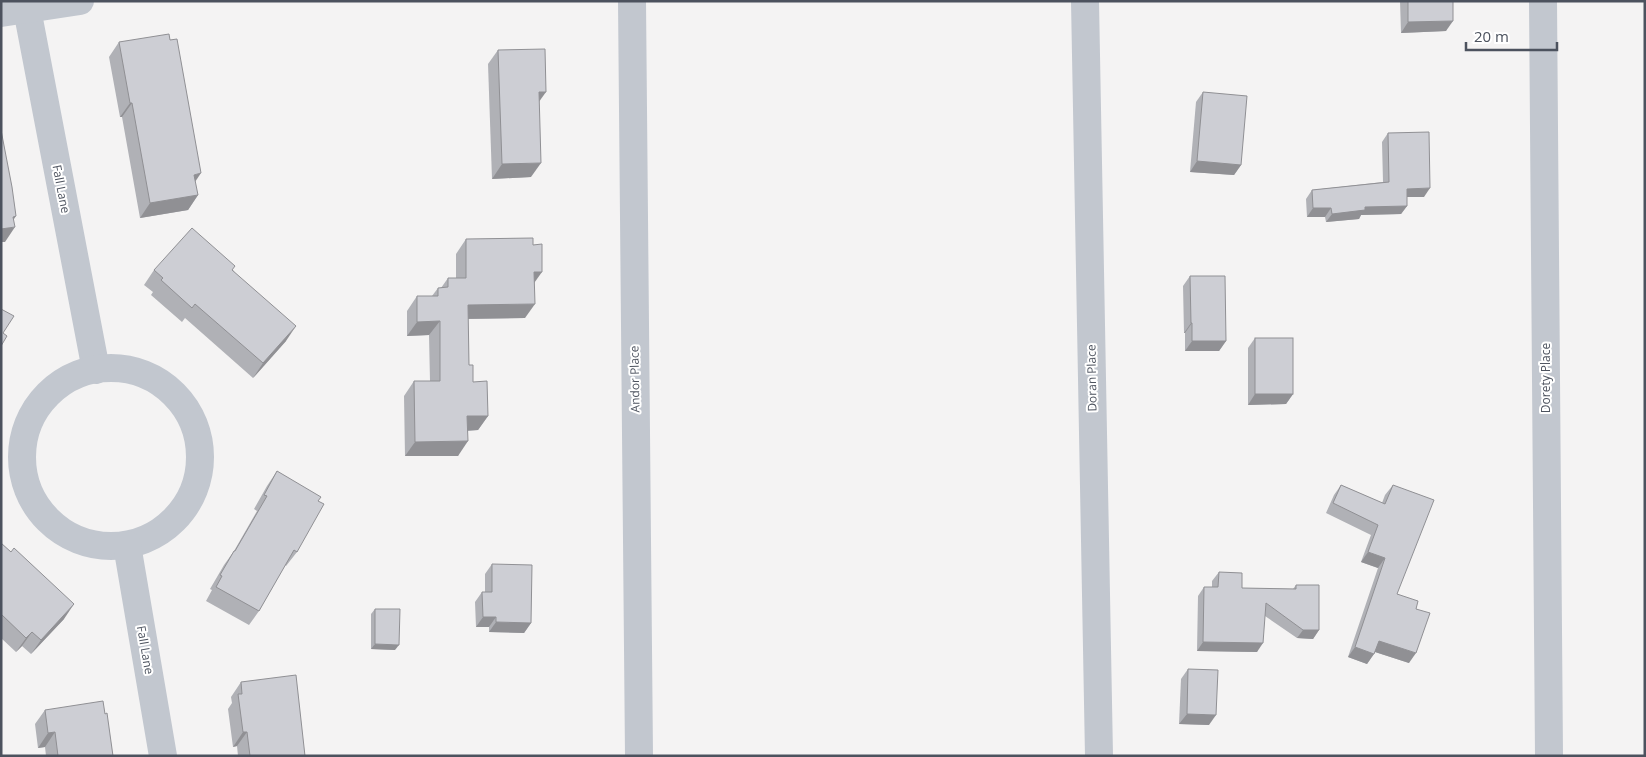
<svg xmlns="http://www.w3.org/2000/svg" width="1646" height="757" font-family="'Open Sans',sans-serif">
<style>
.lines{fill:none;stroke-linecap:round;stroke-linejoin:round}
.minor{stroke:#c2c7cf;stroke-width:28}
.wall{fill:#b0b1b6}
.shaded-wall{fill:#909094}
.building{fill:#cdced4;stroke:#909094}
.labels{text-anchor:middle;stroke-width:4;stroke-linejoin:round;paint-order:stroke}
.street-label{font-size:12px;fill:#4c525e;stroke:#fff}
</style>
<rect width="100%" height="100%" fill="#f4f3f3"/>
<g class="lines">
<g class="minor">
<polyline points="632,1 639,756"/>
<polyline points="1085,1 1099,756"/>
<polyline points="1543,1 1549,756"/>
<polyline points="27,9 96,370"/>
<polyline points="1,13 80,1"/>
<circle cx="111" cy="457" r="89"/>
<polyline points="127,545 163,756"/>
</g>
</g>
<g class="wall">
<polygon points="1400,1 1453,1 1446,31 1401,33"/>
<polygon points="119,42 198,195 188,210 140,218 122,117 120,117 109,57"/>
<polygon points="498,50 531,177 492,179 488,64"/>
<polygon points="1203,92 1241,165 1234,175 1190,172 1196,102"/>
<polygon points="1388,133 1424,197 1407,197 1407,206 1401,214 1361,215 1359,219 1326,222 1325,217 1307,217 1306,199 1312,190 1383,182 1382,142"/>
<polygon points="466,239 534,283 525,318 468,319 469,365 473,382 488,416 478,430 468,431 458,456 405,456 404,396 414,381 430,381 429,335 407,336 407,311 417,296 432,296 438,288 441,288 448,278 456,278 456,254"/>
<polygon points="154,270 233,270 286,341 253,378 185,318 182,322 151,295 153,292 144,285"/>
<polygon points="1190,276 1226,341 1219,351 1185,351 1185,333 1184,333 1183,286"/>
<polygon points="1255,338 1293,394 1286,404 1248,405 1248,348"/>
<polygon points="277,471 318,501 297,552 286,566 285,565 259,611 249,625 206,601 212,590 210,589 224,565 234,551 257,511 254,509 267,486"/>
<polygon points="1341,485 1382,503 1385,495 1393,485 1397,594 1416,609 1409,663 1375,652 1367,664 1348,657 1378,568 1361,562 1371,535 1326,513 1334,495"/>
<polygon points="1,543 64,619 31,654 22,646 16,652 1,638"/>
<polygon points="492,564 531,623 524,633 489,632 489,627 476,627 475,602 482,592 485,592 485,574"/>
<polygon points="1219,572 1242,588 1293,589 1296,585 1319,630 1313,639 1297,638 1265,616 1257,652 1197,651 1198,596 1204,587 1212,587 1212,581"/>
<polygon points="375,609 395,650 371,649 371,614"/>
<polygon points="1188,669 1209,725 1179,724 1181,679"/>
<polygon points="241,682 305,756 238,756 237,746 233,747 228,709 232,703 231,697"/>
<polygon points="45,710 105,714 113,756 46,756 45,747 38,748 35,724"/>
</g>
<g class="shaded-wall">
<polygon points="1453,21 1446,31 1401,33 1408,22"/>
<polygon points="539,92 546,92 536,106"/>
<polygon points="130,103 132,103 122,117 120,117"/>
<polygon points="1197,161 1241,165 1234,175 1190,172"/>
<polygon points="541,163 531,177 492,179 502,164"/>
<polygon points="201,173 191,188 194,175"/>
<polygon points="1430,188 1424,197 1401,197 1407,189"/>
<polygon points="198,195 188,210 140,218 150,203"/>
<polygon points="1407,206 1401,214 1361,215 1359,219 1326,222 1332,214 1365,207"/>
<polygon points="1313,208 1331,208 1325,217 1307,217"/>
<polygon points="16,216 8,228 15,227 5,242 1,242 1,229 13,217"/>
<polygon points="534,272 542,272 532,286"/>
<polygon points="535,304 525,318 457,319 468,305"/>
<polygon points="440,321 429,335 407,336 417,322"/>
<polygon points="1191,323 1192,323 1185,333 1184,333"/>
<polygon points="296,326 286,341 253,378 263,363"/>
<polygon points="1192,341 1226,341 1219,351 1185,351"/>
<polygon points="1255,394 1293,394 1286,404 1248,405"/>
<polygon points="467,416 488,416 478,430 457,431"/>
<polygon points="468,441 458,456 405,456 415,442"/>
<polygon points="1368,552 1385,558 1378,568 1361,562"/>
<polygon points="74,604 64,619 31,654 41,640"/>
<polygon points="483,617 496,617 489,627 476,627"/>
<polygon points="496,622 531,623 524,633 489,632"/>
<polygon points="1303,630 1319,630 1313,639 1297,638"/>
<polygon points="32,632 22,646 16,652 26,638"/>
<polygon points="1379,641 1416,653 1409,663 1372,651"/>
<polygon points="1203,642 1263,643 1257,652 1197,651"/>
<polygon points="375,644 399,645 395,650 371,649"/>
<polygon points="1355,647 1374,654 1367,664 1348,657"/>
<polygon points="1187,714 1216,715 1209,725 1179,724"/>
<polygon points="55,732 45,747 38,748 48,733"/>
<polygon points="243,732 247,732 237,746 233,747"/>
</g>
<g class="building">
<polygon points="1408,1 1453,1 1453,21 1408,22"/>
<polygon points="169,34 170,40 177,39 201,173 194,175 198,195 150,203 132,103 130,103 119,42"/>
<polygon points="545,49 546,92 539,92 541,163 502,164 498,50"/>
<polygon points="1203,92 1247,96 1241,165 1197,161"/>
<polygon points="1,130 12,187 16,216 13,217 15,227 1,229"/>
<polygon points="1429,132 1430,188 1407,189 1407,206 1365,207 1365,210 1332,214 1331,208 1313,208 1312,190 1389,182 1388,133"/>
<polygon points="192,228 235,266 232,270 296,326 263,363 195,304 192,308 161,280 163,278 154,270"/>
<polygon points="533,238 533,245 542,244 542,272 534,272 535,304 468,305 469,365 473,365 473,382 487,381 488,416 467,416 468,441 415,442 414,381 440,381 440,321 417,322 417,296 438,296 438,288 448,287 448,278 466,278 466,239"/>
<polygon points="1190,276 1225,276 1226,341 1192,341 1192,323 1191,323"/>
<polygon points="1,309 14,316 3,333 7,336 1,346"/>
<rect x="1255" y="338" width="38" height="56"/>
<polygon points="277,471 321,497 318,501 324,504 297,552 294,550 259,611 216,587 222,576 220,575 234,551 235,551 267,496 264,495"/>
<polygon points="1341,485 1385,504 1393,485 1434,500 1397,594 1418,601 1416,609 1430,613 1416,653 1379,641 1374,654 1355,647 1385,558 1368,552 1378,525 1333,503"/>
<polygon points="1,543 11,552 14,548 74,604 41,640 32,632 26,638 1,614"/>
<polygon points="492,564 532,565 531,623 496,622 496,617 483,617 482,592 492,592"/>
<polygon points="1219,572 1242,573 1242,588 1296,589 1296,585 1319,585 1319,630 1303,630 1266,603 1263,643 1203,642 1204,587 1218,587"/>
<polygon points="375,609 400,609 399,645 375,644"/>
<polygon points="1188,669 1218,670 1216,715 1187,714"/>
<polygon points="296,675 305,756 250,756 247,732 243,732 238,694 242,694 241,682"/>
<polygon points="103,701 105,714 107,713 113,756 58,756 55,732 48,733 45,710"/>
</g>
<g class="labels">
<g class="street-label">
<text transform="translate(61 189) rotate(79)" y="4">Fall Lane</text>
<text transform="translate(1092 378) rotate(-91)" y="4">Doran Place</text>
<text transform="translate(1546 378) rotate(-90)" y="4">Dorety Place</text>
<text transform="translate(635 379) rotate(-91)" y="4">Andor Place</text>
<text transform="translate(145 650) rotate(80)" y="4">Fall Lane</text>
</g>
</g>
<rect width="1646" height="757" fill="none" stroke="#4c525e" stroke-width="5"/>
<path d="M1466 42v8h91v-8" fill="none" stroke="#4c525e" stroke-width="2.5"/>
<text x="1474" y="42" font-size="15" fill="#4c525e" stroke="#ffffff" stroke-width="4" paint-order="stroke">20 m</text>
</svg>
